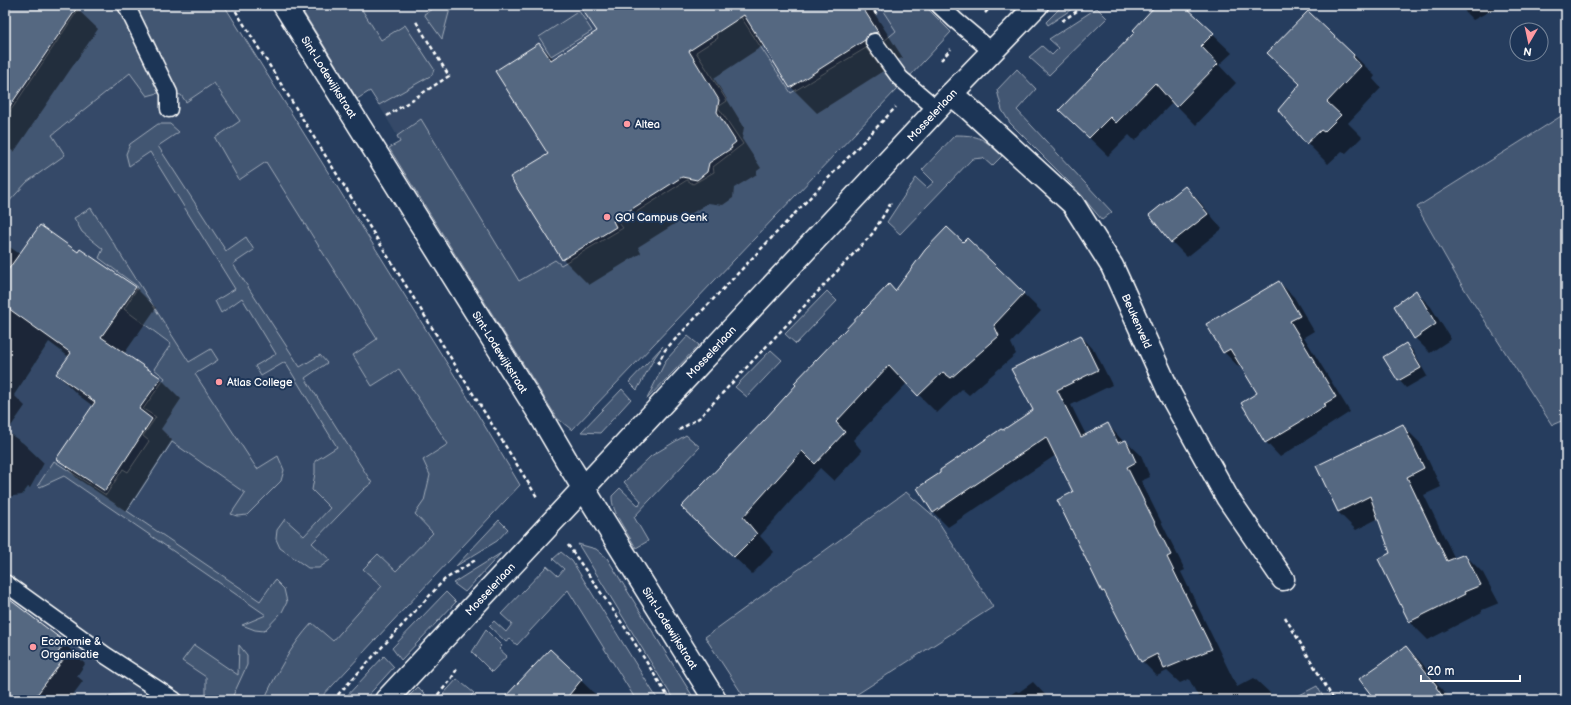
<svg xmlns="http://www.w3.org/2000/svg" width="1571" height="705" font-family="'Balsamiq Sans',sans-serif">
<style>
.built{fill:#344a68}
.green{fill:#425672;stroke:#a0aab8}
.shadow{fill:#0007}
.building{fill:#556781;stroke:#fff}
.lines{fill:none;stroke-linecap:round;stroke-linejoin:round}
.service-casing{stroke:#fff;stroke-width:19}
.minor-casing{stroke:#fff;stroke-width:25}
.tertiary-casing{stroke:#fff;stroke-width:25}
.path{stroke:#fff;stroke-width:2.5;stroke-dasharray:4 3;stroke-linecap:butt}
.service{stroke:#1d3557;stroke-width:16}
.minor{stroke:#1d3557;stroke-width:22}
.tertiary{stroke:#1d3557;stroke-width:22}
.poi-dot{fill:#ff9aa2;stroke:#1d3557;stroke-width:1.5}
.labels{text-anchor:middle;stroke-width:4;stroke-linejoin:round;paint-order:stroke}
.street-label{font-size:11px;fill:#fff;stroke:#1d3557}
.poi-label{font-size:11px;fill:#fff;stroke:#1d3557;text-anchor:start}
</style>
<rect width="100%" height="100%" fill="#263d5e"/>
<filter id="ink" filterUnits="userSpaceOnUse"><feTurbulence type="fractalNoise" baseFrequency=".025" numOctaves="2"/><feDisplacementMap in="SourceGraphic" scale="8" xChannelSelector="R" yChannelSelector="G"/><feConvolveMatrix kernelMatrix="1 2 1 2 8 2 1 2 1" color-interpolation-filters="sRGB"/></filter>
<g filter="url(#ink)">
<g class="built">
<polygon points="5,5 198,5 503,492 309,700 5,700"/>
<polygon points="316,5 971,5 574,420 477,271 379,105"/>
</g>
<g class="green">
<path d="M78,5H224L453,373L520,485L319,700H264C277,672 291,646 312,623L333,641L382,586L363,569L378,554L396,571L433,533L415,514L424,501L430,475L423,460L448,444L399,369L372,386L353,355L377,339L266,162L239,180L215,138L240,121L214,83L186,102L181,95L162,92L147,96L130,73L52,135L65,155L27,182L5,206V119L80,7Z"/>
<polygon points="299,5 359,5 381,40 405,25 434,69 432,75 379,105 370,91 357,99"/>
<polygon points="439,5 451,5 442,39 424,14"/>
<polygon points="733,5 791,93 866,48 897,89 572,430 557,418 389,148 400,142 397,136 421,119 519,281 555,260 561,265 623,228 619,223 687,180 693,184 714,172 713,167 743,144 718,107 727,101 696,52 718,38 703,7"/>
<polygon points="879,5 924,5 951,32 910,76 884,41 896,31"/>
<polygon points="1063,5 1078,5 1048,25 1046,22"/>
<polygon points="1097,8 1107,18 1049,75 1029,57 1042,46 1052,55 1059,48 1049,39"/>
<polygon points="579,11 592,31 551,56 539,37"/>
<polygon points="1017,69 1036,89 1017,110 1112,212 1102,220 1075,188 1010,123 1002,110 997,90"/>
<polygon points="1566,113 1566,419 1552,425 1458,279 1417,207"/>
<polygon points="158,124 170,124 179,132 158,146 226,251 246,237 254,250 233,264 300,367 320,355 327,363 305,378 372,483 364,489 312,543 330,560 319,568 308,568 280,548 276,539 277,530 285,519 304,536 330,508 312,490 315,473 315,461 337,447 285,362 261,376 255,366 276,354 242,298 221,313 215,301 235,289 150,152 129,166 126,154 130,144"/>
<path d="M955,135C980,135 984,139 1002,156L992,166L983,158L972,159L900,234L887,222L916,178L927,188L934,182L922,170Z"/>
<polygon points="91,208 189,362 211,349 218,360 195,374 257,469 278,456 284,470 281,481 247,515 237,516 231,514 245,493 172,442 127,511 260,601 275,580 284,589 287,602 282,612 264,631 255,630 242,625 266,615 64,476 40,487 38,485 54,461 106,495 123,469 128,472 149,441 143,436 156,417 143,409 165,378 154,369 171,344 124,309 138,287 99,258 103,249 82,232 74,218"/>
<polygon points="827,291 837,301 796,344 785,334"/>
<polygon points="688,336 699,345 647,399 666,360"/>
<polygon points="663,346 655,357 637,390 629,382"/>
<polygon points="771,350 782,360 747,397 735,387"/>
<polygon points="622,389 631,399 600,433 581,432"/>
<path d="M686,435L700,447L634,517L648,541L636,548C628,533 611,512 612,496L620,488L639,506L641,501L624,482L651,456Z"/>
<polygon points="906,492 936,518 993,607 848,700 746,700 705,637"/>
<polygon points="499,520 508,529 497,541 456,566"/>
<polygon points="578,544 596,549 607,558 695,700 674,700"/>
<polygon points="561,552 572,561 658,700 636,700 568,590 517,645 510,639 506,642 489,626 494,621 506,632 512,624 501,614 547,566 558,576 564,569 553,559"/>
<polygon points="501,553 465,592 453,583"/>
<polygon points="446,592 456,602 401,660 392,648"/>
<polygon points="486,630 502,646 499,649 507,656 492,672 472,652"/>
<polygon points="194,645 238,675 239,645 247,655 247,665 231,700 206,700 206,677 182,661"/>
<polygon points="384,656 394,667 364,700 343,700"/>
<polygon points="457,679 474,693 467,700 438,700"/>
<polygon points="1317,686 1325,700 1290,700"/>
<polygon points="418,687 428,697 425,700 405,700"/>
<polygon points="133,694 150,700 100,700 112,695"/>
</g>
<g class="shadow">
<polygon points="5,5 73,5 98,29 14,152 5,146"/>
<polygon points="591,5 869,5 903,58 895,60 891,66 817,113 791,87 764,45 714,78 744,127 742,139 761,168 757,171 757,174 734,188 733,198 723,205 708,203 638,247 641,253 589,285 563,259 549,154 539,44 554,59 598,32"/>
<polygon points="1157,5 1183,6 1232,53 1219,65 1236,83 1196,125 1173,102 1135,141 1129,135 1108,156 1079,128 1136,32"/>
<polygon points="1461,5 1492,5 1494,9 1473,20 1466,13"/>
<polygon points="1354,55 1375,76 1373,79 1381,88 1348,123 1362,137 1346,153 1342,151 1328,164 1307,143 1279,110 1301,85 1289,74"/>
<polygon points="1185,187 1200,202 1222,229 1187,257 1172,242"/>
<polygon points="967,239 1041,311 1011,343 1016,354 969,395 962,389 937,413 907,383 853,440 862,451 834,481 820,468 760,536 774,552 752,574 700,525 895,293"/>
<polygon points="5,244 20,254 78,253 135,287 156,308 124,354 160,378 181,399 161,429 172,440 126,511 78,479 58,459 93,406 78,395 57,374 69,357 49,342 14,395 25,406 7,432 23,443 44,463 30,488 28,487 22,495 5,497"/>
<polygon points="1279,282 1294,297 1314,331 1304,337 1350,412 1280,457 1266,442 1258,394 1241,366 1239,367 1224,352"/>
<polygon points="1416,292 1431,307 1451,339 1430,353 1415,338"/>
<polygon points="1081,336 1095,351 1112,385 1071,405 1086,435 1108,425 1124,442 1126,441 1141,455 1150,477 1141,481 1185,570 1181,572 1237,687 1254,678 1269,692 1273,700 1200,700 1189,679 1180,683 1167,671 1157,676 1142,661 1110,599 1102,591 1074,492 1056,455 948,527 934,513 918,489 1034,410"/>
<polygon points="1406,344 1413,351 1427,376 1406,388 1399,380"/>
<polygon points="1402,425 1420,443 1441,487 1424,495 1455,559 1465,555 1483,573 1499,603 1482,610 1482,612 1428,640 1410,622 1380,559 1391,553 1379,518 1356,530 1338,512"/>
<polygon points="5,603 64,643 85,664 77,676 83,681 69,700 5,700"/>
<polygon points="1406,647 1421,662 1450,700 1376,700"/>
<polygon points="550,651 596,695 592,700 504,700"/>
<polygon points="1033,682 1050,700 1002,700 1016,691 1019,692"/>
<polygon points="1531,696 1537,700 1528,700"/>
</g>
<g class="building">
<polygon points="5,5 79,5 5,113"/>
<polygon points="579,5 861,5 878,32 869,34 865,40 790,88 744,15 689,51 719,100 717,112 736,142 731,146 732,148 709,163 707,172 697,180 682,177 613,221 616,227 562,260 510,177 548,154 495,71 539,43 551,60 597,31"/>
<polygon points="1156,5 1184,5 1214,33 1201,46 1218,64 1176,107 1155,83 1116,123 1110,117 1089,138 1059,110 1135,32 1133,30"/>
<polygon points="1308,11 1354,55 1353,57 1361,66 1327,102 1341,115 1324,132 1321,130 1306,144 1278,110 1300,84 1267,53"/>
<polygon points="1185,186 1208,214 1171,243 1149,215"/>
<polygon points="40,225 78,252 80,249 136,287 101,337 161,378 139,409 152,419 105,491 56,459 95,402 56,374 71,353 5,306 5,274"/>
<polygon points="947,227 963,242 967,238 1024,293 994,325 999,336 951,378 943,372 918,396 889,365 836,422 845,432 815,464 802,451 743,517 757,534 734,557 681,507 766,418 796,385 794,383 889,284 895,291 925,250"/>
<polygon points="1279,281 1300,316 1290,321 1336,397 1324,404 1326,405 1310,416 1265,443 1241,403 1257,393 1230,349 1223,353 1206,324"/>
<polygon points="1416,290 1436,324 1414,339 1394,306"/>
<polygon points="1081,335 1098,370 1057,390 1081,437 1108,423 1118,443 1126,440 1136,462 1127,467 1171,555 1167,557 1212,649 1164,669 1157,654 1141,662 1104,591 1102,592 1057,500 1073,492 1046,437 933,513 917,488 940,473 940,470 1001,429 1003,430 1033,410 1011,369"/>
<polygon points="1406,343 1421,368 1398,381 1383,357"/>
<polygon points="1403,424 1424,468 1407,477 1447,561 1465,554 1481,585 1464,592 1465,594 1409,622 1378,559 1390,553 1370,496 1338,512 1316,466"/>
<polygon points="5,596 65,642 56,656 63,660 33,700 5,700"/>
<polygon points="1406,646 1437,686 1436,687 1445,700 1375,700 1359,679"/>
<polygon points="550,649 582,679 565,700 502,700"/>
</g>
<g class="lines">
<g class="service-casing">
<g id="service">
<polyline points="126,5 169,93 169,109"/>
<polyline points="939,5 955,20 993,52"/>
<polyline points="874,42 900,78 938,110"/>
<polyline points="5,583 105,655 174,700"/>
</g>
</g>
<g class="minor-casing">
<g id="minor">
<polyline points="284,5 540,415 571,468 715,700"/>
<polyline points="951,94 968,108 1073,204 1112,266 1170,394 1227,497 1283,579"/>
</g>
</g>
<g class="tertiary-casing">
<polyline id="tertiary" points="386,700 951,94 1037,5"/>
</g>
<g class="path">
<polyline points="232,5 537,497"/>
<polyline points="871,5 877,16"/>
<polyline points="985,13 993,5"/>
<polyline points="1062,21 1086,5"/>
<polyline points="941,60 951,49"/>
<polyline points="387,116 449,76 415,20"/>
<polyline points="658,364 665,350 896,107"/>
<polyline points="679,430 699,418 873,233 892,201"/>
<polyline points="568,545 626,629 670,700"/>
<polyline points="1285,617 1334,700"/>
<polyline points="333,700 444,580 477,559"/>
<polyline points="433,700 450,681 458,667"/>
</g>
<use href="#service" class="service"/>
<use href="#minor" class="minor"/>
<use href="#tertiary" class="tertiary"/>
</g>
</g>
<g class="poi-dot">
<circle cx="627" cy="124" r="4"/>
<circle cx="607" cy="217" r="4"/>
<circle cx="219" cy="382" r="4"/>
<circle cx="33" cy="647" r="4"/>
</g>
<g class="labels">
<g class="street-label">
<text transform="translate(329 77) rotate(58)" y="4">Sint-Lodewijkstraat</text>
<text transform="translate(932 115) rotate(-47)" y="4">Mosselerlaan</text>
<text transform="translate(1137 321) rotate(66)" y="4">Beukenveld</text>
<text transform="translate(500 352) rotate(58)" y="4">Sint-Lodewijkstraat</text>
<text transform="translate(711 352) rotate(-47)" y="4">Mosselerlaan</text>
<text transform="translate(490 589) rotate(-47)" y="4">Mosselerlaan</text>
<text transform="translate(670 628) rotate(58)" y="4">Sint-Lodewijkstraat</text>
</g>
<g class="poi-label">
<text x="635" y="128">Altea</text>
<text x="615" y="221">GO! Campus Genk</text>
<text x="227" y="386">Atlas College</text>
<text x="41" y="645">Economie &amp;<tspan x="41" dy="13">Organisatie</tspan></text>
</g>
</g>
<rect width="1571" height="705" fill="none" stroke="#1d3557" stroke-width="20"/>
<rect x="10" y="10" width="1551" height="685" fill="none" stroke="#fff" stroke-width="1.5" filter="url(#ink)"/>
<g transform="translate(1529 42) rotate(189)"><circle r="19" fill="#1d3557" stroke="#77869a"/>
<path d="M0-3L7 15L0 10L-7 15Z" fill="#ff9aa2"/>
<text y="-6" font-size="11" font-weight="bold" text-anchor="middle" fill="#ffffff">N</text>
</g>
<path d="M1421 675v6h99v-6" fill="none" stroke="#ffffff" stroke-width="2"/>
<text x="1427" y="675" font-size="12" fill="#ffffff" stroke="#1d3557" stroke-width="3" paint-order="stroke">20 m</text>
</svg>
